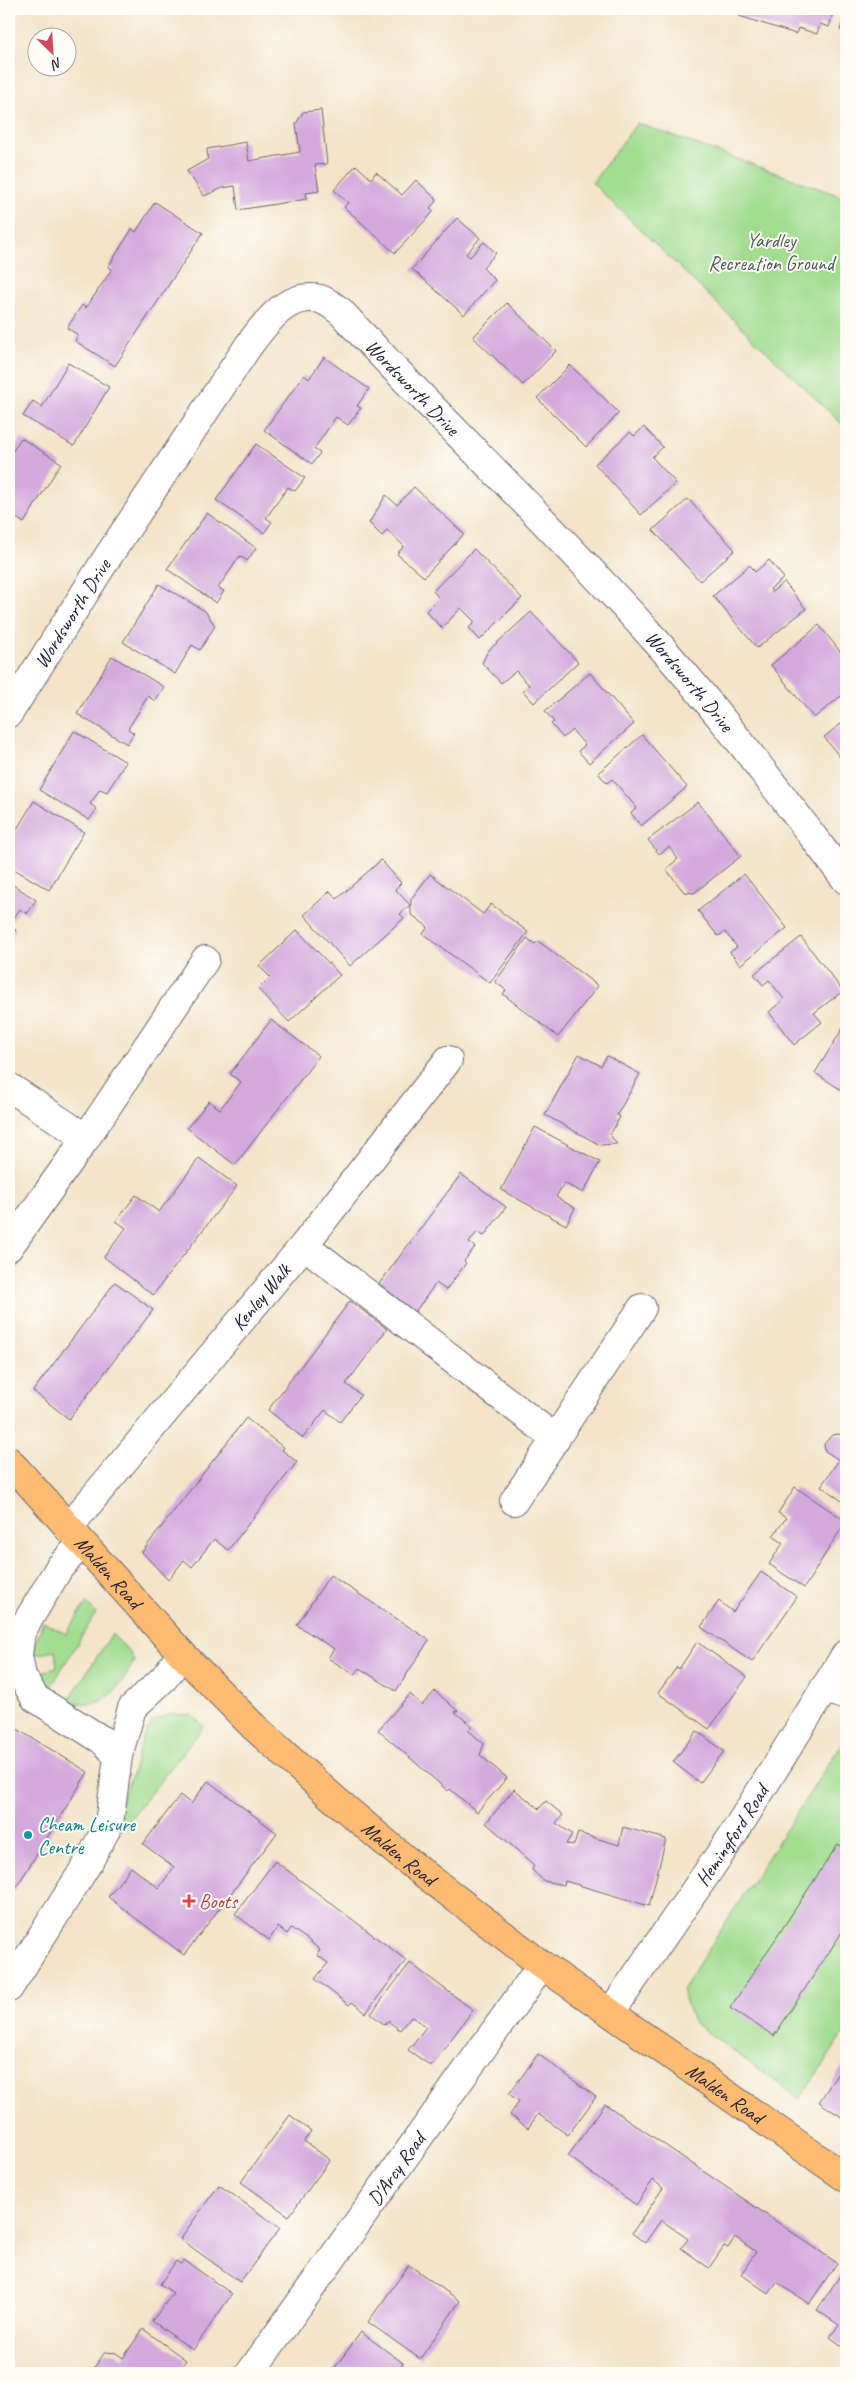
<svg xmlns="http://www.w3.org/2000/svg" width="855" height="2382" font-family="Caveat,sans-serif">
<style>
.green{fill:#a1dc8f;stroke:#627f65}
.building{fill:#d4aadd}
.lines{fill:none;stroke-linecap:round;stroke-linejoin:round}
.minor-casing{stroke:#6b666d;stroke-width:30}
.major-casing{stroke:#6b666d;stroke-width:30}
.minor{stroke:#fff;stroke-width:28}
.major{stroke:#ffbb71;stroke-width:28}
.culture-dot{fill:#0f9aa8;stroke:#fdfcf7;stroke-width:2}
.health-dot{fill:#e0444e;stroke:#fdfcf7;stroke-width:2}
.labels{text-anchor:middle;stroke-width:4;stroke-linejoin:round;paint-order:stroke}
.park-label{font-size:20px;fill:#485a54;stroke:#fdfcf7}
.street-label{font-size:20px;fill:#22223b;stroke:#fdfcf7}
.culture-label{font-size:20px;fill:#0d838f;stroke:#fdfcf7;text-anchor:start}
.health-label{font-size:20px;fill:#be3a42;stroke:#fdfcf7;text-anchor:start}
</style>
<rect width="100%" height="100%" fill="#fdfcf7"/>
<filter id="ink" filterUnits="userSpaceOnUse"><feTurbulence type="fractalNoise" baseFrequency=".02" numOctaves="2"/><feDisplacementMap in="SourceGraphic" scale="10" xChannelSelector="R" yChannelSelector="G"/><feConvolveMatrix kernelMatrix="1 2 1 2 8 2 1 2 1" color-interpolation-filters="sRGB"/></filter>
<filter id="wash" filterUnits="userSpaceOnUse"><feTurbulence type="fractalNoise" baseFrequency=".0096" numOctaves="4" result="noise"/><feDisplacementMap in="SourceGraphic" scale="20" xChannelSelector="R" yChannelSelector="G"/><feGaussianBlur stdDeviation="1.12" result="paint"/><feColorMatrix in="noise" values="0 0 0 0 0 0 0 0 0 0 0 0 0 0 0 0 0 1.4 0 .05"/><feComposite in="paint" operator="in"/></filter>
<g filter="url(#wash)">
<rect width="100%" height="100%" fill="#f3e4c9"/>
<g class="green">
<polygon points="637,123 846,198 846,428 592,183"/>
<polygon points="86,1603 96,1613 49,1690 37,1673 57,1668 55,1651 32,1655 43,1622 66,1634"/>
<path d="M112,1634L129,1651L134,1661C119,1689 104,1713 68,1701Z"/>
<polygon points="170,1714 191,1715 204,1726 114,1839 108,1833 133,1772 142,1740 152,1722"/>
<polygon points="846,1737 846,2030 800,2099 693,2022 682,1990"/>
</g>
<g id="blocks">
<g class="building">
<polygon points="741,9 834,9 829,27 820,24 817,34 798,28 796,34 739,16"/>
<polygon points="837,9 846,9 846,32 840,30 846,11"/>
<polygon points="321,110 327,164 315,165 319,191 306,193 307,199 238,210 235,186 223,188 204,196 187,171 208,159 207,149 246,142 249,161 300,152 296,124 303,112"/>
<polygon points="356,165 371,179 376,172 402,195 416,180 437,200 430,208 434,211 395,253 344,207 348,203 334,190"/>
<polygon points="155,202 203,233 115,366 75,341 78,335 67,328 82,305 86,308 112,269 108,267 132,229 136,232"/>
<polygon points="457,218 480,238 466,254 470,257 484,242 496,253 483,268 495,280 464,315 412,269"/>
<polygon points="507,303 556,351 523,385 473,337"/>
<polygon points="324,357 369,389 357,406 361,408 348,425 336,417 314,449 320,453 312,464 264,430 304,375 309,379"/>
<polygon points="68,363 109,387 74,446 23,416 33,401 42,407"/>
<polygon points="570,365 619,413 586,447 537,398"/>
<polygon points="644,427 663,447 652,457 676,483 641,515 595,464 630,432 634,436"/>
<polygon points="21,438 61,463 24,523 9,513 9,457"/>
<polygon points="256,444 305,478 295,491 288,487 266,518 272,522 264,533 216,500"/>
<polygon points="414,487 464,534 424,577 397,554 404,546 387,530 382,536 369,523 386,495 397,505"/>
<polygon points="688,499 735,550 700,581 653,530"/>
<polygon points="207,513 256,548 247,561 240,556 218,588 224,591 216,603 167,569"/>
<polygon points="474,549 522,598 480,640 469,628 475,622 461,608 442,628 426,611 439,598 433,591"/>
<polygon points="769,560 784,578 770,589 772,592 784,582 806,609 757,648 713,596 750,565 755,572"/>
<polygon points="159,584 205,611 215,626 200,650 192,645 175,674 123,642"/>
<polygon points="531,612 578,662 534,703 523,691 529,685 516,671 501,683 482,663 488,651"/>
<polygon points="819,625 846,659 846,692 814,718 771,665"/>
<polygon points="112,656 164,687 155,701 148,696 128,729 134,733 127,744 77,714"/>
<polygon points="590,673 634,724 589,763 578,751 585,745 572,730 563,738 551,724 554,722 545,711"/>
<polygon points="846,720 846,765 824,737"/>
<polygon points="74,731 126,762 107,792 100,789 90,804 97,809 89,820 39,790"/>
<polygon points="642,735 687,787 641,826 631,813 637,808 612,779 607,783 598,773"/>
<polygon points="34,801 84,832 49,890 9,866 9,842"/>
<polygon points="698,802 741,856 694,893 684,892 666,869 678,859 669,847 659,854 648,840"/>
<polygon points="381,860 401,883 395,889 410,905 400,914 404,918 350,966 304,915 330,891 337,899"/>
<polygon points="430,874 483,914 491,904 528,932 490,983 423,934 428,927 411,914 411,899"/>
<polygon points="744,874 787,928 740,965 730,952 737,947 725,932 718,936 698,911"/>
<polygon points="9,882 36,900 27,914 20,909 9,925 16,930 9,941"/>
<polygon points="297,930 340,975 289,1022 258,989 270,977 259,966"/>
<polygon points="801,937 843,991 814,1013 822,1022 794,1045 769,1012 784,999 769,980 763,985 754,974"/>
<polygon points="527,938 535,944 538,941 598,986 558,1037 503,994 506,990 495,982"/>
<polygon points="271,1020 319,1056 235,1165 187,1128 209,1101 220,1109 241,1082 230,1074"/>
<polygon points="846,1023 846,1093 815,1073"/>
<polygon points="579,1054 601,1066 607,1056 640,1074 617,1115 620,1117 610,1135 617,1144 600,1145 545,1115"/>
<polygon points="535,1127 600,1162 583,1193 564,1183 556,1197 575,1208 566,1225 501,1190"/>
<polygon points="199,1158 237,1186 153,1295 104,1257 126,1228 116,1221 136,1195 159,1212"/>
<polygon points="461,1174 506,1207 484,1236 477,1232 469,1243 475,1247 464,1261 466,1263 446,1290 436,1283 415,1312 379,1284"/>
<polygon points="115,1282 153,1310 69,1419 33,1391"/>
<polygon points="350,1301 387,1329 346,1384 361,1395 340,1422 325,1410 303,1438 268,1410"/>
<polygon points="246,1418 284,1448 282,1450 297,1462 228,1550 214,1539 192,1567 184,1560 168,1580 142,1552"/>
<polygon points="839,1434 846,1439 846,1504 821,1486 839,1460 825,1451 824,1444 832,1435"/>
<polygon points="795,1487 846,1521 804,1588 769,1564 783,1543 773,1536 786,1518 778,1513"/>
<polygon points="761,1572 797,1597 752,1662 701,1627 719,1601 733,1612"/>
<polygon points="330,1575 429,1640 396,1691 359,1668 355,1675 328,1658 334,1649 297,1625"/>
<polygon points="697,1642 747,1677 709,1729 658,1693 677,1667 679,1669"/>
<polygon points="435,1691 458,1711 455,1712 472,1726 468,1730 484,1744 480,1755 507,1778 477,1812 450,1789 448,1791 378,1730 410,1694 422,1705"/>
<polygon points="9,1724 88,1772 9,1899"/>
<polygon points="697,1731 724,1751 700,1783 673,1762"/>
<polygon points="208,1781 277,1833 184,1955 108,1897 131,1867 159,1888 174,1867 143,1844 180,1795 191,1804"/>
<polygon points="514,1789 539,1809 546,1801 563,1815 556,1823 572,1834 566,1844 574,1845 578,1833 619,1845 623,1827 666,1839 649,1906 565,1881 564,1885 544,1881 532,1870 534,1865 486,1823"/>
<polygon points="838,1844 846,1849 846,1926 774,2036 730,2008"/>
<polygon points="275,1861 406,1960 366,2013 352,2002 349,2005 315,1979 328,1963 317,1955 320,1950 307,1939 291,1928 287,1934 278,1927 269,1940 235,1914"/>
<polygon points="410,1963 473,2010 431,2066 408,2050 426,2027 411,2016 400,2030 388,2021 385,2025 371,2014"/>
<polygon points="538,2054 596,2097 568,2135 538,2114 528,2128 510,2115 519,2101 509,2094"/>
<polygon points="846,2061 846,2120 819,2102"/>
<polygon points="605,2104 837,2263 809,2304 777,2282 769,2294 741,2274 756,2252 735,2237 728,2248 724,2246 709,2268 681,2248 688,2239 661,2220 645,2243 632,2233 663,2188 653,2180 636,2205 568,2156"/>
<polygon points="290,2115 311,2131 304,2141 330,2160 289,2216 241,2182"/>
<polygon points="219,2185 280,2228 240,2282 180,2239"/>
<polygon points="184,2260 232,2294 193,2350 152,2321 173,2293 160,2284 176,2261 181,2264"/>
<polygon points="409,2265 460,2301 420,2359 368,2322"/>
<polygon points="843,2271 846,2273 846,2349 830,2337 839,2325 817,2310"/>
<polygon points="143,2329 186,2360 177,2373 97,2373 94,2368 105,2352 116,2353 123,2358"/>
<polygon points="361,2332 403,2363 396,2373 331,2373"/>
</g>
</g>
</g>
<g filter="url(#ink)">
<use href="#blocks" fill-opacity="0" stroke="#6b666d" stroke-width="1"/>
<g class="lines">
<g class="minor-casing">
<g id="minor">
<path id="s1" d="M9,713L105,561L249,345C266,323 286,292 320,299C327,301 334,307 340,311C443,422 554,527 655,640C723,716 784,799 846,880"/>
<polyline points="9,1087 86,1138"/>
<polyline points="304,1245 556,1439"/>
<polyline points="9,1247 86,1138 205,960"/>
<polyline points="514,1501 642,1308"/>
<path id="s2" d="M68,1528L304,1245L448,1060"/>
<polyline points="82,1543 59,1568 21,1632 18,1655 22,1676 35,1698 102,1740 118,1756 132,1708 164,1678 182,1654"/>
<polyline points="824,1688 846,1696"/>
<polyline points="9,1988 88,1863 109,1824 118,1756"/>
<path id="s3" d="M611,2012L731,1838L846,1654"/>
<path id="s4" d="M250,2373L542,1965"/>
</g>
</g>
<g class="major-casing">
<g id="major">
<path id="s5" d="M9,1461L182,1654L252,1725L333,1798L405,1859L542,1965L846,2178"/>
</g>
</g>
<use href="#minor" class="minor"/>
<use href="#major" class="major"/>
</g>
</g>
<circle class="culture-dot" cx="28" cy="1835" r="5"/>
<path class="health-dot" d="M186.5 1893.5h5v5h5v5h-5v5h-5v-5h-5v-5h5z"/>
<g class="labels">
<g class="park-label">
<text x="771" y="247">Yardley<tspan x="771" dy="23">Recreation Ground</tspan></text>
</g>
<g class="street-label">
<text dy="7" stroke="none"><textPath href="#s1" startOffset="658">Wordsworth Drive</textPath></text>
<text dy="7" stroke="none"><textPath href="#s1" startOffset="118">Wordsworth Drive</textPath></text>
<text dy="7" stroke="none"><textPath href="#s1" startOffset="1062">Wordsworth Drive</textPath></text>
<text dy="7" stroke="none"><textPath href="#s2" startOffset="301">Kenley Walk</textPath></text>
<text dy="7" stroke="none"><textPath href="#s5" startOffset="149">Malden Road</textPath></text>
<text dy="7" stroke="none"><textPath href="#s3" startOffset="214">Hemingford Road</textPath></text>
<text dy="7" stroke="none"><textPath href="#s5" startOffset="554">Malden Road</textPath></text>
<text dy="7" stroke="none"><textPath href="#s5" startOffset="959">Malden Road</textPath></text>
<text dy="7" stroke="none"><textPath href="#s4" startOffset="251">D'Arcy Road</textPath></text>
</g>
<g class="culture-label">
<text x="38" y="1831">Cheam Leisure<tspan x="38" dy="23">Centre</tspan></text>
</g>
<g class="health-label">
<text x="199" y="1908">Boots</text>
</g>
</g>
<rect width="855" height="2382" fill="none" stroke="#fdfcf7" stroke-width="30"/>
<g transform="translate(52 52) rotate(155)"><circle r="24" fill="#fdfcf7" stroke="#a5a5ac"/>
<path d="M0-4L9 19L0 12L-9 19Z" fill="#d1495b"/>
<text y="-8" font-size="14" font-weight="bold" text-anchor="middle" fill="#22223b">N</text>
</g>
</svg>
